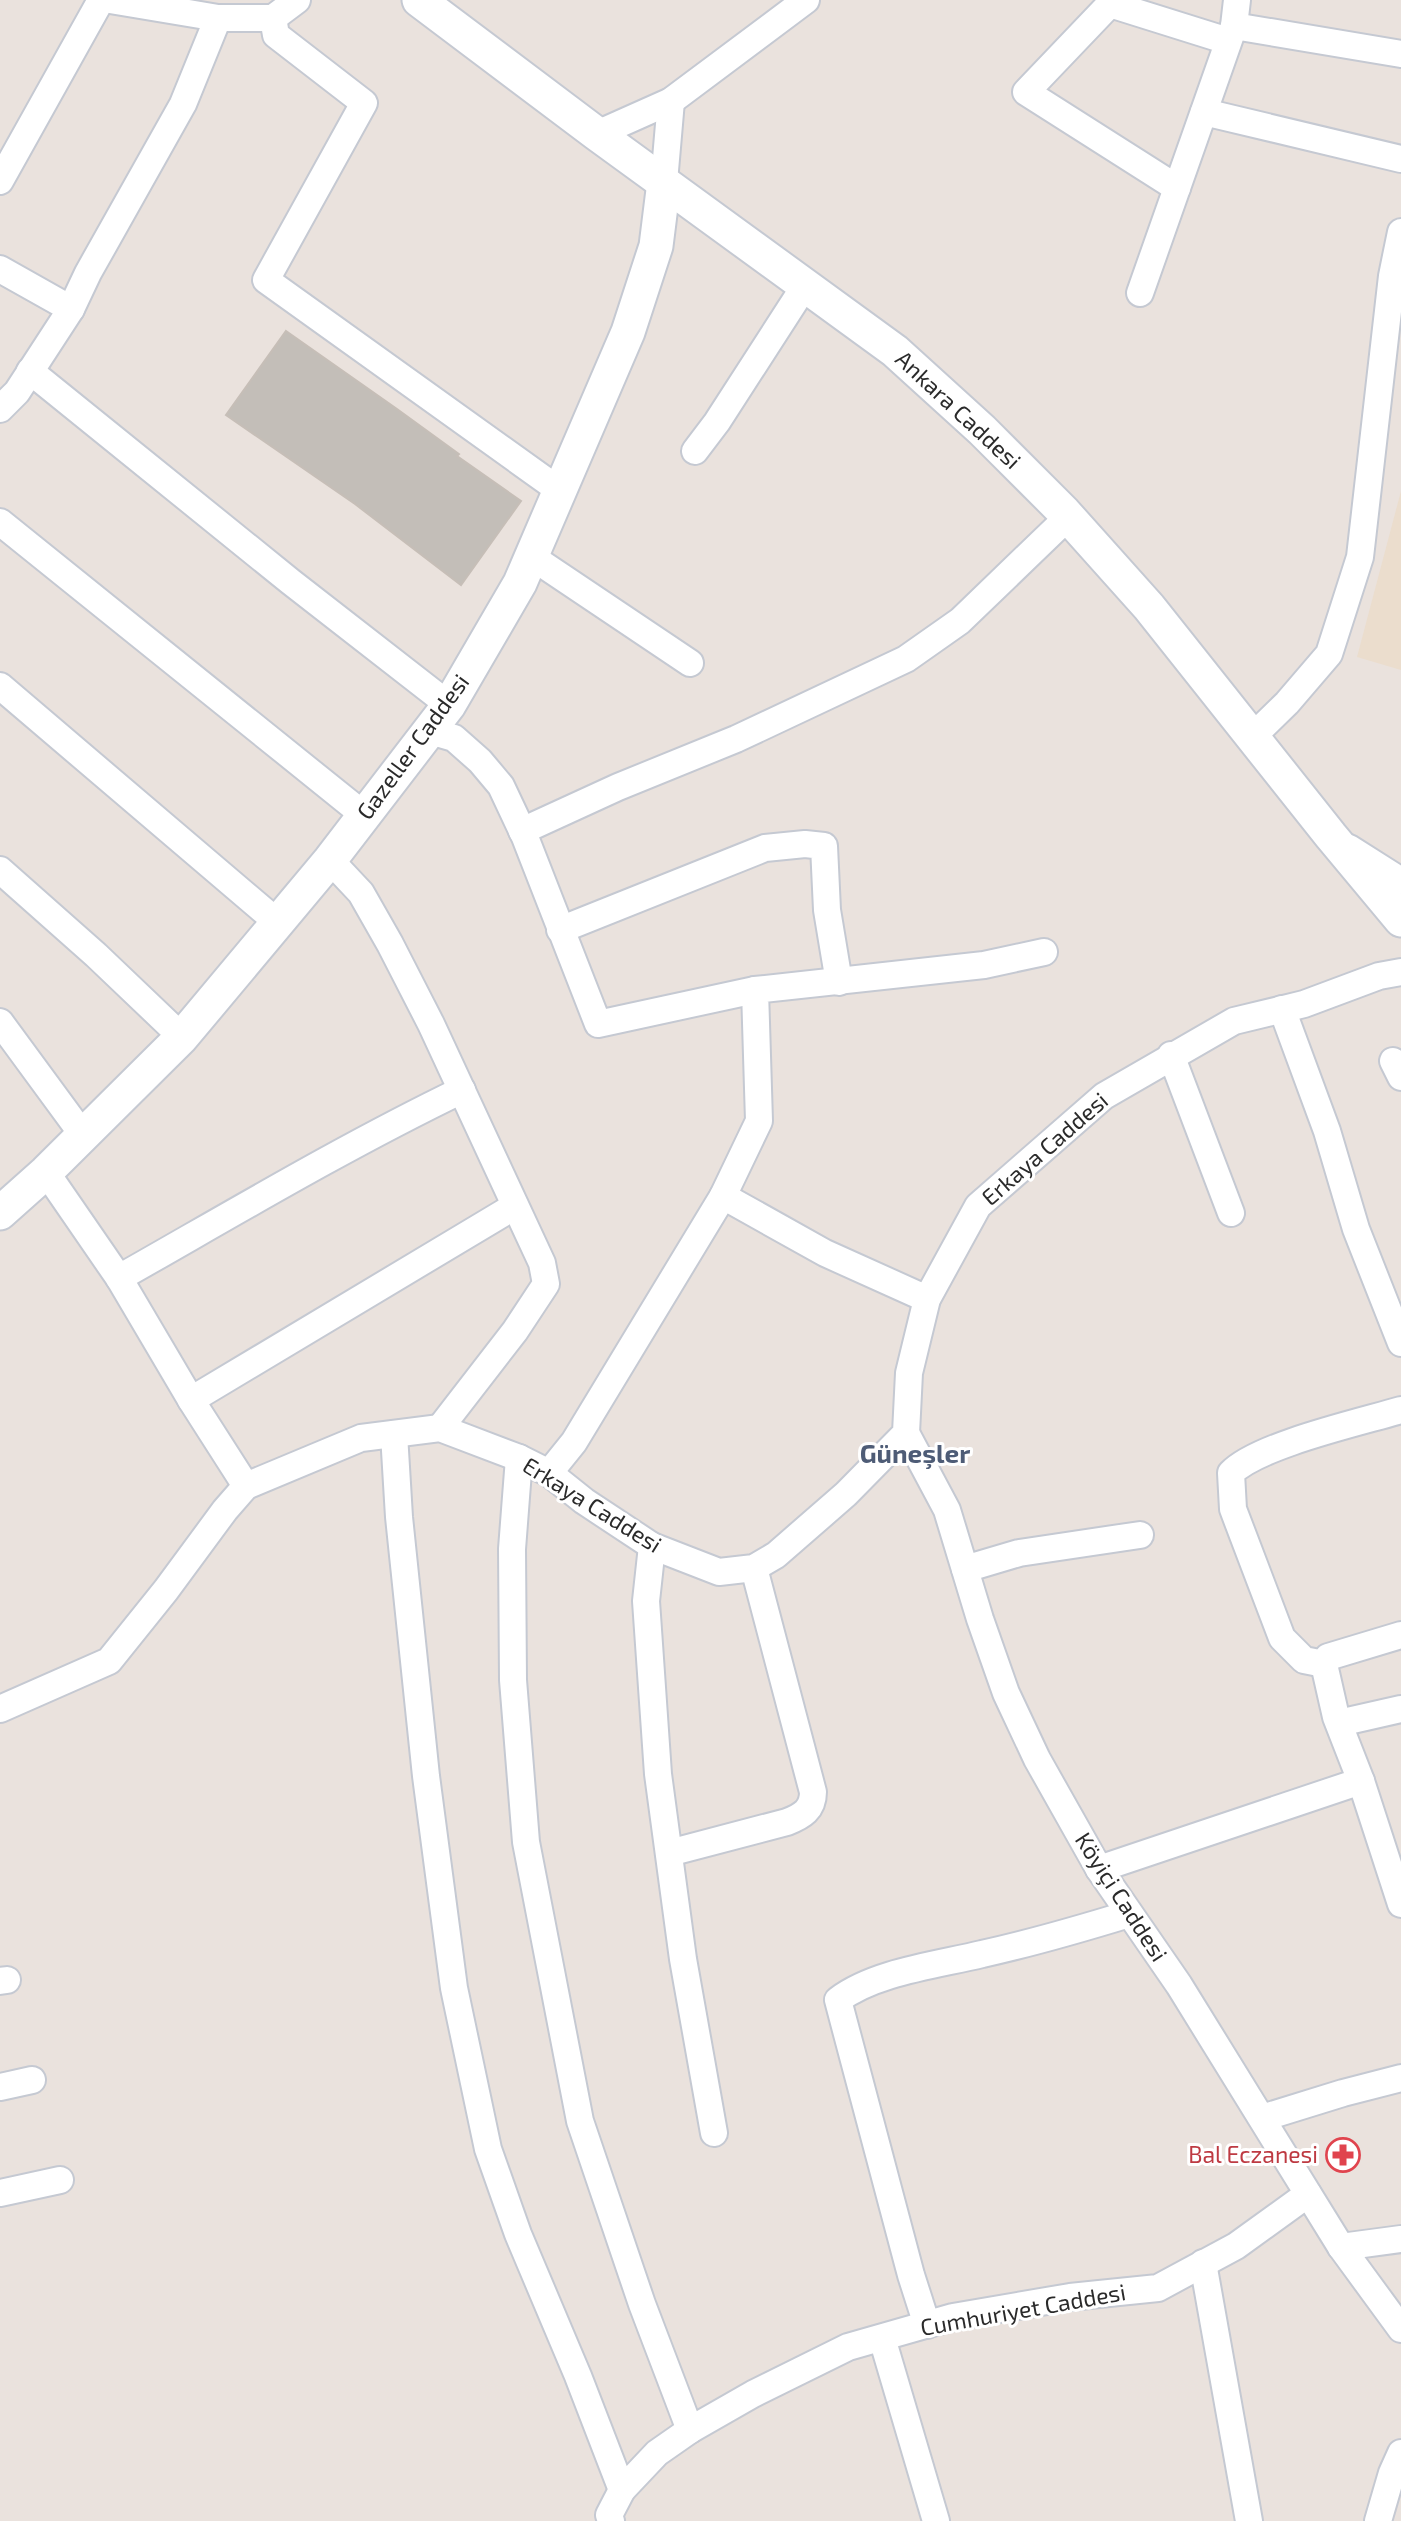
<svg xmlns="http://www.w3.org/2000/svg" width="1401" height="2521" font-family="'Exo 2',sans-serif">
<style>
.education{fill:#ebddcd}
.building{fill:#c3beb8;stroke:#c6beb7;stroke-width:2}
.lines{fill:none;stroke-linecap:round;stroke-linejoin:round}
.minor-casing{stroke:#c5c9d2;stroke-width:30}
.tertiary-casing{stroke:#c5c9d2;stroke-width:37}
.minor{stroke:#fff;stroke-width:26}
.tertiary{stroke:#fff;stroke-width:33}
.labels{text-anchor:middle;stroke-width:6;stroke-linejoin:round;paint-order:stroke}
.street-label{font-size:23px;fill:#2a2a2a;stroke:#fff}
.health-label{font-size:23px;fill:#be3a42;stroke:#fff;text-anchor:end}
.quarter-label{font-size:26px;font-weight:bold;fill:#4e5c76;stroke:#fff}
</style>
<rect width="100%" height="100%" fill="#eae2dd"/>
<polygon class="education" points="1401,491 1401,670 1357,657"/>
<polygon class="building" points="286,331 397,409 459,454 457,456 521,501 461,585 355,504 226,415"/>
<g class="lines">
<g class="minor-casing">
<g id="minor">
<polyline points="110,0 218,18 273,18 297,0"/>
<polyline points="1110,4 1026,92 1177,188"/>
<polyline points="1110,4 1228,41"/>
<polyline points="273,18 276,35 364,103 266,280 559,490"/>
<polyline points="1234,26 1401,54"/>
<polyline points="1204,112 1401,159"/>
<polyline points="597,134 671,101 806,0"/>
<polyline points="0,181 101,0"/>
<polyline points="664,182 671,101"/>
<polyline points="0,269 71,309 17,392 0,409"/>
<polyline points="1140,293 1234,26 1237,0"/>
<polyline points="71,309 88,273 183,104 218,18"/>
<polyline points="30,371 291,582 449,705"/>
<polyline points="695,451 717,422 806,284"/>
<polyline points="0,522 364,815"/>
<polyline points="532,557 690,663"/>
<polyline points="0,686 277,922"/>
<polyline points="430,731 454,738 480,761 501,786 525,837 598,1024 755,990"/>
<polyline points="1252,737 1287,703 1329,654 1360,557 1392,276 1401,232"/>
<polyline points="522,831 618,787 736,739 906,659 960,621 1068,517"/>
<polyline points="1349,848 1401,881"/>
<polyline points="330,860 361,893 390,944 431,1024 542,1263 546,1284 515,1331 440,1428"/>
<polyline points="0,870 96,955 182,1037"/>
<polyline points="560,930 765,848 805,844 824,846 827,910 839,982"/>
<polyline points="1282,1009 1327,1131 1356,1229 1401,1343"/>
<polyline points="0,1022 83,1135"/>
<polyline points="1171,1055 1231,1213"/>
<polyline points="1393,1061 1401,1077"/>
<polyline points="46,1172 119,1278 191,1400"/>
<polyline points="723,1196 759,1121 755,990 984,965 1044,952"/>
<path d="M119,1278C232,1214 344,1147 462,1090"/>
<polyline points="906,1433 947,1510 980,1619 1006,1693 1037,1759 1099,1869 1179,1985 1341,2247 1401,2329"/>
<polyline points="394,1434 399,1517 426,1776 454,1988 488,2149 518,2234 578,2376 622,2490"/>
<polyline points="519,1458 512,1549 513,1680 526,1842 580,2121 642,2304 690,2430"/>
<polyline points="549,1473 574,1442 723,1196 825,1253 927,1299"/>
<polyline points="246,1486 191,1400 515,1206"/>
<polyline points="652,1546 646,1601 658,1774 683,1959 714,2133"/>
<polyline points="965,1569 1019,1553 1140,1535"/>
<path d="M1324,1664L1304,1660L1282,1638L1233,1509L1231,1473C1258,1445 1361,1422 1401,1410"/>
<polyline points="0,1709 109,1661 166,1590 225,1510 246,1486 361,1438 440,1428 519,1458 549,1473 584,1501 652,1546 719,1572 754,1568 776,1555 846,1494 906,1433 909,1373 927,1299 978,1206 1104,1096 1234,1021 1304,1004 1379,976 1401,972"/>
<polyline points="1339,1723 1401,1709"/>
<polyline points="1361,1781 1401,1904"/>
<path d="M669,1853L787,1822C802,1816 813,1810 813,1792L754,1568"/>
<polyline points="1099,1869 1361,1781 1336,1717 1324,1664 1328,1657 1401,1635"/>
<polyline points="0,1981 7,1980"/>
<polyline points="0,2087 32,2080"/>
<polyline points="1262,2118 1343,2093 1401,2078"/>
<polyline points="0,2193 60,2180"/>
<polyline points="1341,2247 1401,2239"/>
<polyline points="1203,2263 1249,2521"/>
<path d="M927,2325L911,2275L838,2000C875,1972 937,1965 982,1954C1032,1943 1080,1929 1129,1914"/>
<polyline points="882,2338 936,2521"/>
<polyline points="611,2521 609,2515 622,2490 657,2453 690,2430 753,2394 848,2347 953,2317 1070,2297 1158,2288 1236,2246 1308,2194"/>
<polyline points="1378,2521 1392,2473 1401,2453"/>
</g>
</g>
<g class="tertiary-casing">
<g id="tertiary">
<polyline points="419,0 597,134 895,351 982,430 1064,512 1149,607 1331,836 1401,920"/>
<polyline points="0,1213 46,1172 182,1037 330,860 449,705 520,583 628,332 656,246 664,182"/>
</g>
</g>
<use href="#minor" class="minor"/>
<use href="#tertiary" class="tertiary"/>
</g>
<defs>
<g id="pharmacy-ring" transform="scale(1.75)"><circle r="9.5" fill="#fff" stroke="#e0444e" stroke-width="1.5"/><path d="M-2-6h4v4h4v4h-4v4h-4v-4h-4v-4h4Z" fill="#e0444e"/></g>
</defs>
<g fill-rule="evenodd">
<use href="#pharmacy-ring" x="1343" y="2155"/>
</g>
<g class="labels">
<g class="street-label">
<text transform="translate(958 410) rotate(43)" y="8">Ankara Caddesi</text>
<text transform="translate(413 747) rotate(-54)" y="8">Gazeller Caddesi</text>
<text transform="translate(1045 1149) rotate(-41)" y="8">Erkaya Caddesi</text>
<text transform="translate(592 1505) rotate(32)" y="8">Erkaya Caddesi</text>
<text transform="translate(1121 1897) rotate(57)" y="8">Köyiçi Caddesi</text>
<text transform="translate(1023 2310) rotate(-10)" y="8">Cumhuriyet Caddesi</text>
</g>
<g class="health-label">
<text x="1318" y="2163">Bal Eczanesi</text>
</g>
<g class="quarter-label">
<text x="915" y="1463">Güneşler</text>
</g>
</g>
</svg>
